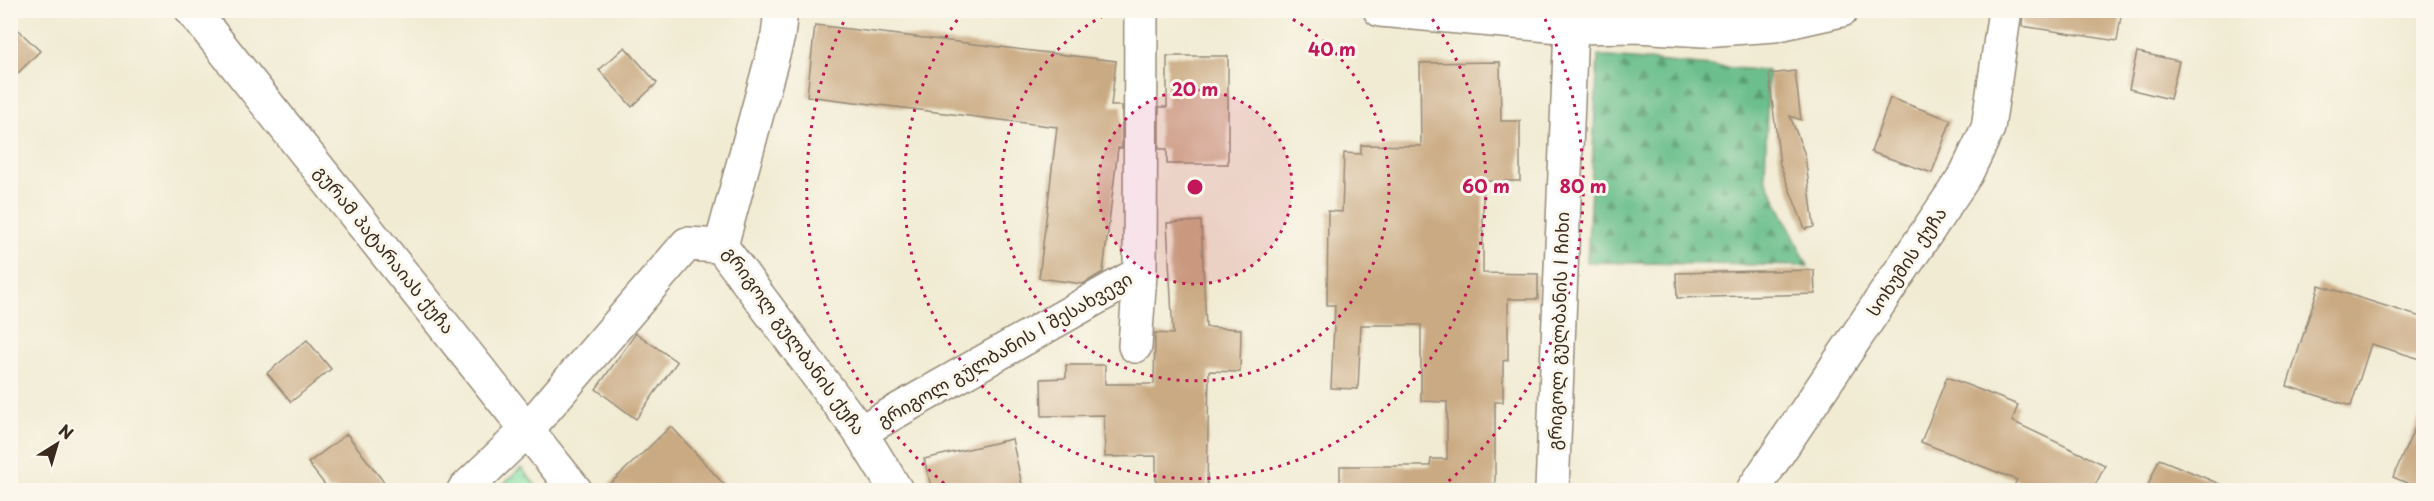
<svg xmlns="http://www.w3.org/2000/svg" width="2434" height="501" font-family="'Playpen Sans','Noto Sans Georgian',sans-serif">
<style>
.grass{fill:url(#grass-dots);stroke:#608662;stroke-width:1.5}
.forest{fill:url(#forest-firs);stroke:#547455;stroke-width:1.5}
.building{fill:#caaa83}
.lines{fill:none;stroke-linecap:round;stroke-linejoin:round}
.minor-casing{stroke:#968a78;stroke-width:36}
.minor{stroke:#fff;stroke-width:33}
.ring{fill:none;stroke:#c2185b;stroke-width:3;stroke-dasharray:3 6}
.labels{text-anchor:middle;stroke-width:6;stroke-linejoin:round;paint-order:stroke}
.street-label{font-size:18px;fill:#3b2a1e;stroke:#fbf7ec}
.centre{fill:#c2185b;stroke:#fbf7ec;stroke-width:3}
.ring-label{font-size:18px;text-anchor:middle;font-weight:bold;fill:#c2185b;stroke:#fbf7ec;stroke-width:6;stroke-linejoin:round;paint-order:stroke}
</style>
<defs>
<pattern id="grass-dots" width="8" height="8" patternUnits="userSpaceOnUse" patternTransform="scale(1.5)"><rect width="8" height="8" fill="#86e1a7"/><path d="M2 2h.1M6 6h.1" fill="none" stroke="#75c18f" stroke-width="1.8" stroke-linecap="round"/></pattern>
<pattern id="forest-firs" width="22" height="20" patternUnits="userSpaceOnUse" patternTransform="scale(1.5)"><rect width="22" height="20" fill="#6cbf8c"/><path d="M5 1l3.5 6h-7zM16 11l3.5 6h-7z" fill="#5a9b72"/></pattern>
</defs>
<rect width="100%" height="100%" fill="#fbf7ec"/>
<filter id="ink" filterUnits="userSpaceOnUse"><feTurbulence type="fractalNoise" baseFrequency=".0167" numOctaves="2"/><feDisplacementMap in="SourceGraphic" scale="12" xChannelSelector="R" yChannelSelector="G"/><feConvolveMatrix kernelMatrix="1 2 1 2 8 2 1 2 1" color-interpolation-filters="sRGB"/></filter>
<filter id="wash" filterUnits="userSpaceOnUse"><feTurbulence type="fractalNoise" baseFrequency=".008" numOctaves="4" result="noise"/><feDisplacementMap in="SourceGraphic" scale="24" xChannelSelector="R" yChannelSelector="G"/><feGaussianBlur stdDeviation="1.35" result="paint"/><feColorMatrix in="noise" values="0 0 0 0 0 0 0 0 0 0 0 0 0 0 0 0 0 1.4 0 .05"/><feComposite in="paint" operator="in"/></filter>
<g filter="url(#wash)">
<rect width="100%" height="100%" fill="#f1ebd3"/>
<polygon class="grass" points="521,468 540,490 497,490"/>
<polygon class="forest" points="1598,56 1768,71 1765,177 1808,266 1587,262"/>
<g id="blocks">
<g class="building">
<polygon points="2023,10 2122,10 2117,41 2022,26"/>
<polygon points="10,22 40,51 10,81"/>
<polygon points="815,25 1116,61 1111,106 1122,106 1122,148 1118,148 1103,272 1083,284 1039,278 1057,127 807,96"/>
<polygon points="625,47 657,83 632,107 599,70"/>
<polygon points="2137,52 2179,61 2170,99 2129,89"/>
<polygon points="1167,56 1228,56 1228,164 1167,164 1167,149 1159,149 1159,107 1167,107"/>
<polygon points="1500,62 1501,121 1520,121 1520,181 1483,181 1483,273 1538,274 1538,299 1508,299 1508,360 1503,361 1503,402 1495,402 1495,490 1340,490 1340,466 1430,466 1431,459 1447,459 1447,402 1421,401 1421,325 1361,325 1358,389 1331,388 1335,305 1327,305 1328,211 1342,212 1344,153 1361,154 1361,145 1421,146 1420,63"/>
<polygon points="1795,71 1801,120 1790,116 1805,155 1814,227 1805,229 1780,165 1769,74"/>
<polygon points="1890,98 1951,120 1932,173 1871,152"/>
<polygon points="1201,221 1206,327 1241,329 1240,372 1209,371 1207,490 1156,490 1156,456 1105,457 1104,415 1042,416 1041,379 1066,378 1066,365 1105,365 1105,384 1154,384 1155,333 1173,334 1167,223"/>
<polygon points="1814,270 1815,294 1677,298 1676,273"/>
<polygon points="2319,285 2424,318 2424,360 2371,344 2351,406 2287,386"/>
<polygon points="636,333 677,362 636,419 596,389"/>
<polygon points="307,340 331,369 291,402 267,373"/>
<polygon points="1947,377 2018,405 2012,421 2105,465 2093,490 2012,490 2017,480 1921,442"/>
<polygon points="2424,407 2424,490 2423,490 2393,477"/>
<polygon points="671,426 729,490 603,490 644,452"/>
<polygon points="347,434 390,490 329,490 308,463"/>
<polygon points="1012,439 1022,485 999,490 932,490 924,459"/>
<polygon points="2159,459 2179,467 2234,490 2146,490"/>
</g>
</g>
</g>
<g filter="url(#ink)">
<use href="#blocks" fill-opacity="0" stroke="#968a78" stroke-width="1.5"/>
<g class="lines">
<g class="minor-casing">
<g id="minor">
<polyline points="192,10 575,490"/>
<polyline points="781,10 778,36 721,246 860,432 896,490"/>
<polyline points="1380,10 1571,27 1637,26 1703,30 1775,25 1842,10"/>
<polyline points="1135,346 1140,273 1141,10"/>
<polyline points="860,432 1140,273"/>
<polyline points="464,490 527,430 687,244 721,246"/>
<polyline points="1552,490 1571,27"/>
<polyline points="1753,490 1966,174 1988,128 2005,10"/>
</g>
</g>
<use href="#minor" class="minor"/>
</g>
</g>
<circle cx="1195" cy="187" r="97" fill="#c2185b" fill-opacity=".12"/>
<g class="ring">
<circle cx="1195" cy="187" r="97"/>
<path d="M1277 11A194 194 0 1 1 1113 11"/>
<path d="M1427 12A291 291 0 1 1 963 12"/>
<path d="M951 489A388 388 0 0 1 849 11M1541 11A388 388 0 0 1 1439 489"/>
</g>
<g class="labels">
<g class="street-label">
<text transform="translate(384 250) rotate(51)" y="6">გურამ პატარაიას ქუჩა</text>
<text transform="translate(1907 262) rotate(-56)" y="6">სოხუმის ქუჩა</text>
<text transform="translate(1559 331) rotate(-88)" y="6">გრიგოლ გულბანის I ჩიხი</text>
<text transform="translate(794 341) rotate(54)" y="6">გრიგოლ გულბანის ქუჩა</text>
<text transform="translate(1005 350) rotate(-30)" y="6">გრიგოლ გულბანის I შესახვევი</text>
</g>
</g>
<circle cx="1195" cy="187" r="9" class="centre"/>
<g class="ring-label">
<text x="1332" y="56">40 m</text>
<text x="1195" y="96">20 m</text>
<text x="1486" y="193">60 m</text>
<text x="1583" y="193">80 m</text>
</g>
<rect width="2434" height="501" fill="none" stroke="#fbf7ec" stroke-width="36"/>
<g transform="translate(57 444) rotate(37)" stroke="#fbf7ec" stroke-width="4.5" paint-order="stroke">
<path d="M0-4.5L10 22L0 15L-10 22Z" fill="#3b2a1e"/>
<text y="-9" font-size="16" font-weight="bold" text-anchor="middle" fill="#3b2a1e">N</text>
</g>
</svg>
